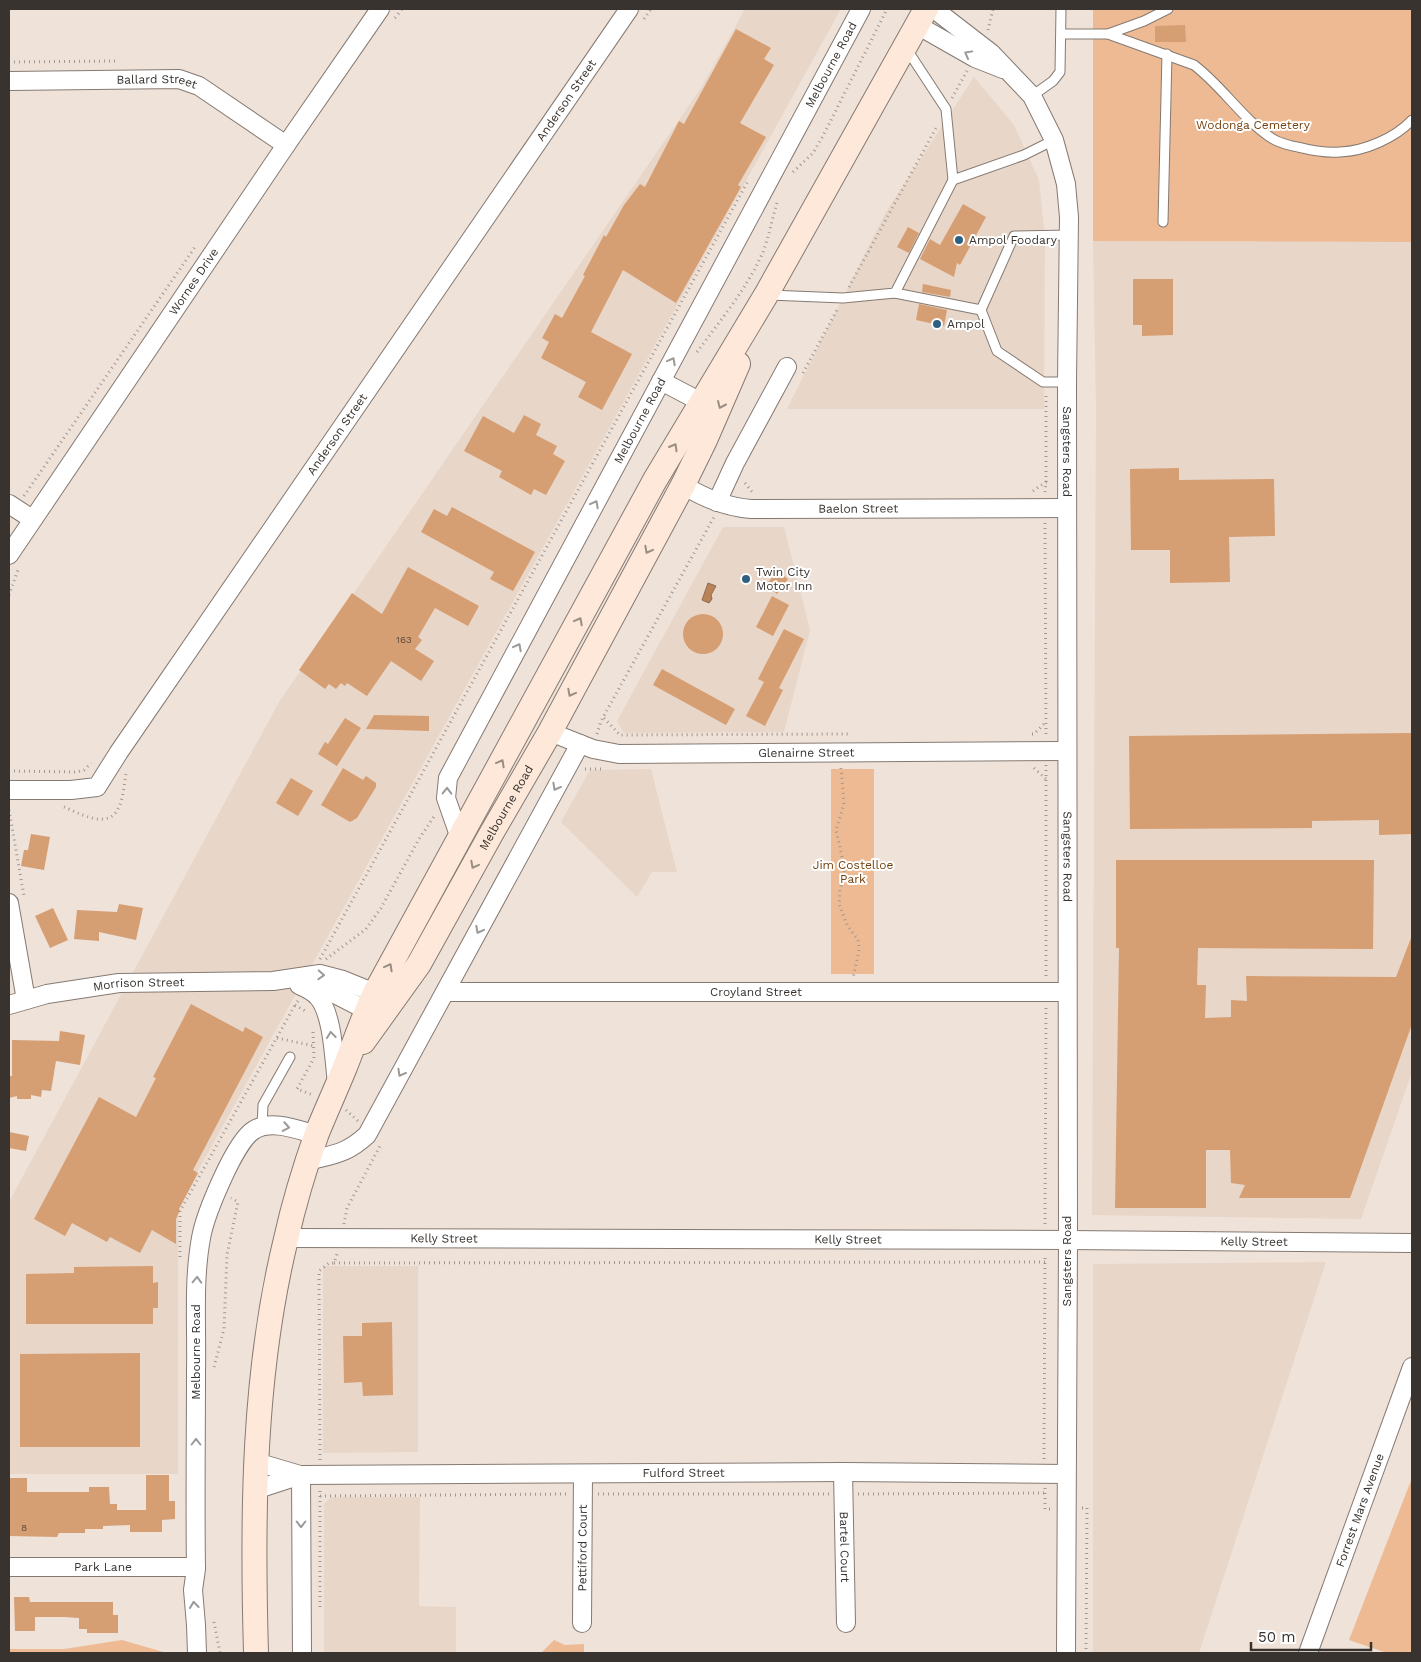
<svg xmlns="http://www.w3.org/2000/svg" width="1421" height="1662" font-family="'Work Sans',sans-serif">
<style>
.built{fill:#e8d6c8}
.green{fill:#edba93}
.water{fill:#b98358;stroke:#926b4c}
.building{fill:#d69e73}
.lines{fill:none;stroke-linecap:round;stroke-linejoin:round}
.lane-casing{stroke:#857a72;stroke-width:11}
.street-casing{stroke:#857a72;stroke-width:20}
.secondary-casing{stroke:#857a72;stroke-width:26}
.path{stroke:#a19790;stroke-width:3;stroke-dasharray:1 4;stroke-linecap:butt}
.lane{stroke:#fff;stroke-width:9}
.street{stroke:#fff;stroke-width:18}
.secondary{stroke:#fde8d9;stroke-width:24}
.oneway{stroke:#9c9997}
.oneway2{stroke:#9a8e84}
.poi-dot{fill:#30607f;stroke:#fff;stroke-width:2}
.labels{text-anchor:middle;stroke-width:4;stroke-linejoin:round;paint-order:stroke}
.number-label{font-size:10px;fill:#604e40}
.street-label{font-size:12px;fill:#38332f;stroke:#fff}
.park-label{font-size:12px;fill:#733f0b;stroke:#fff}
.poi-label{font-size:12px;fill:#38332f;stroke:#fff;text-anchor:start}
</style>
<rect width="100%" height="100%" fill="#efe2d9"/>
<g class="built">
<polygon points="745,9 841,9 178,1207 178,1474 9,1474 9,1202 279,702 701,88"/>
<polygon points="974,77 1014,125 1039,180 1045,238 1044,409 787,409 886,212"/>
<polygon points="1093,241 1412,242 1412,1072 1361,1219 1092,1215 1096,408"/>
<polygon points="723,527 784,527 810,630 784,732 624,733 617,721"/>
<polygon points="651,769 677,872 652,872 637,897 561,822 590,770"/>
<polygon points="1326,1262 1199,1653 1093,1653 1093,1264"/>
<polygon points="323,1266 418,1266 418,1452 323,1453"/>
<polygon points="331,1497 420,1497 419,1606 456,1607 456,1653 324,1653 324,1504"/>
</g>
<g class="green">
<polygon points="1093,9 1412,9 1412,242 1093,241"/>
<rect x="831" y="769" width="43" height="205"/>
<polygon points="1412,1478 1412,1653 1387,1653 1349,1640"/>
<polygon points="122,1640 167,1653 9,1653 9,1649 64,1649"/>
<polygon points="554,1640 565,1645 584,1644 584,1653 541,1653"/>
</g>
<polygon class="water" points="708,583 716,586 711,595 712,599 709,603 702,600"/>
<g class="building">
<polygon points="1185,25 1186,42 1155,42 1155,26"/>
<polygon points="736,29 771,48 764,59 774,65 740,123 766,137 738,185 741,187 676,303 623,270 591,332 632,354 602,410 578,397 586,382 541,358 549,342 542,338 555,314 562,318 585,276 583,275 604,235 606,237 624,205 640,184 645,187 679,121 684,124"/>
<polygon points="963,204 986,217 960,265 957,263 954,277 920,259 930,239 940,245"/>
<polygon points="908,227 919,233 909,253 897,247"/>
<polygon points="1133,279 1173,279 1173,335 1142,336 1142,325 1133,325"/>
<polygon points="923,284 951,290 950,297 922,292"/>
<polygon points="919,304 947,310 944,326 916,320"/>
<polygon points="524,415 541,424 536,435 557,446 553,454 565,461 546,495 534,489 531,495 499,477 502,471 464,451 483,416 514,433"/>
<polygon points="1179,468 1179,480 1274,479 1275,536 1229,537 1230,582 1170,583 1170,550 1131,550 1130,469"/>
<polygon points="452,507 535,552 513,591 490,579 494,572 421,532 434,509 447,516"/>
<polygon points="408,567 479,606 468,626 435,608 418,637 422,640 415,649 434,661 421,681 391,661 367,696 347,683 345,686 341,683 336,689 329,684 325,689 299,670 352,593 382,614"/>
<polygon points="777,571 788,579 777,594 766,585"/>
<polygon points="772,596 789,605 773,636 756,627"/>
<circle cx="703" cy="634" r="20"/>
<polygon points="784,629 804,639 779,688 783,690 765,726 746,716 764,682 758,679"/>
<polygon points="662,669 735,709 726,725 653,685"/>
<polygon points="374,715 429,716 429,731 366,729"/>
<polygon points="345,718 361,728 337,766 318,754 325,742 328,744"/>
<polygon points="1412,733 1412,834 1379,835 1379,820 1312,821 1312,828 1130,829 1129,736"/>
<polygon points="343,768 363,780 366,776 376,783 376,787 357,818 350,822 321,805"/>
<polygon points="291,778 313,791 298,816 276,803"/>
<polygon points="31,834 50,837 44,870 21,866 24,850 28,850"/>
<polygon points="1116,860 1374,860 1373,949 1198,948 1197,985 1206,985 1205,1018 1231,1017 1231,1000 1247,1001 1246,976 1396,977 1411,938 1412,939 1412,1024 1350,1198 1239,1198 1245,1185 1231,1183 1230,1150 1206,1150 1206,1208 1115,1208 1119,948 1116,948"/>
<polygon points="119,904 143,908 136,940 99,932 99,941 74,939 77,910 117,912"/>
<polygon points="53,908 68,940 50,948 35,916"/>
<polygon points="191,1004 243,1032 245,1027 263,1037 193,1170 198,1173 179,1209 180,1210 176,1219 176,1244 152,1230 140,1253 110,1237 107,1242 72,1223 65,1236 34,1219 99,1097 136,1117 156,1078 153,1077"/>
<polygon points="60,1031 85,1035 80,1065 56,1061 51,1091 42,1090 41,1097 31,1095 31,1099 17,1099 17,1096 9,1098 9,1076 12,1076 12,1040 59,1041"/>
<polygon points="9,1132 29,1136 26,1151 9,1148"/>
<polygon points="153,1266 153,1283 158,1282 158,1308 153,1308 153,1324 26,1324 26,1274 74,1273 74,1267"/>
<polygon points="392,1322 393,1395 363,1396 362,1382 344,1383 343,1336 362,1336 362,1323"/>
<polygon points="140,1353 140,1447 20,1447 20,1354"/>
<polygon points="146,1475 169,1475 169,1501 175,1501 175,1519 162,1520 162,1532 130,1532 130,1525 103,1526 103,1529 85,1529 85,1533 59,1533 57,1537 9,1536 9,1478 27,1478 27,1492 89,1492 89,1487 109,1487 110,1504 117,1504 117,1510 146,1510"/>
<polygon points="14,1597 29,1597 30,1602 113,1602 113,1615 118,1615 118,1633 87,1633 87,1629 79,1629 79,1618 64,1617 35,1617 35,1631 15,1631"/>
</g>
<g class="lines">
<g class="lane-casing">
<g id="lane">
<polyline points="1062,34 1108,34 1144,21 1168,9"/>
<path d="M1108,34L1194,65C1223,87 1242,119 1273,139C1281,144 1292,146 1302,148C1314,151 1327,153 1340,152C1365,151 1395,138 1412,120"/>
<polyline points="906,48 946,109 953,180"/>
<polyline points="1032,96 1053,81 1060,72 1061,9"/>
<polyline points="1163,222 1167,54"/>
<polyline points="895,293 981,310 1014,236 1069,235"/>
<polyline points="769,295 843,298 895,293 953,180 1024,155 1054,140"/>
<polyline points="981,310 997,351 1043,382 1067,382"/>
<polyline points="262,1127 263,1105 290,1057"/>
</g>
</g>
<g class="street-casing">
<g id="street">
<path id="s1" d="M934,9L991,53L1032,96L1054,140L1066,184L1069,217L1067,382L1068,1240L1066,1653"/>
<polyline points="917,25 975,58 1003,69"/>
<path id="s2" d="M9,81L179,79L199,86L286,145"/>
<polyline points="661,381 701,402"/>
<path id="s3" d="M683,485C704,498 726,507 751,509L1067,508"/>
<polyline points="717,502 735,463 787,367"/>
<polyline points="9,504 32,519"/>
<path id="s4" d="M9,555L286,145L380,9"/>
<path id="s5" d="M550,732L593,749L619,754L1067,751"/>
<path id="s6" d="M9,790H71L97,787L119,752L629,9"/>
<path id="s7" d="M460,838L446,798L448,778L861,9"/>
<polyline points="9,903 26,1000"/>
<path d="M299,985C306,988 313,991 318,997C333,1014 334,1060 337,1083"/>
<polyline points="308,987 333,993 366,1010"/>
<path id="s8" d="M446,992H1067"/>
<path id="s9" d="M9,1005L47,994L119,983L273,981L320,974L343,980L375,993"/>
<path d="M308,1161C335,1154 346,1154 367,1135L580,744"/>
<path id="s10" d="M286,1238L1068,1240L1412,1243"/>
<polyline points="256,1462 300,1475"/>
<path id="s11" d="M843,1472L846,1623"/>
<polyline points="301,1475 302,1653"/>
<path id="s12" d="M255,1490L301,1475L843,1472L1066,1474"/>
<path id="s13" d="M9,1567H196"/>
<path id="s14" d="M582,1623L583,1474"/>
<path d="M197,1653L196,1625L193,1590L196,1569C195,1503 196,1437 196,1371C197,1327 193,1281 201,1238C205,1215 235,1141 254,1130C272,1119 298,1130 317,1135"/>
<path id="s15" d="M1308,1653L1412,1367"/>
</g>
</g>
<g class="secondary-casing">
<g id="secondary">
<path id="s16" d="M363,1042L419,964L491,834L550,732L683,485L705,440L738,364"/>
<path d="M256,1653C252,1515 253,1374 286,1239C294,1203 305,1167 317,1133C326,1111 336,1089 345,1067C355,1042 363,1017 375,993L655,480L766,295L926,9"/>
</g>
</g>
<g class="path">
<polyline points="395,18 402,9"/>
<polyline points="644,19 651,9"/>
<polyline points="988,30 993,9"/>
<polyline points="9,62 116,61"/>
<polyline points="952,98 967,71"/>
<polyline points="793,172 813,153 823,136 887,9"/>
<polyline points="849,287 936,128"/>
<path d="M697,352C720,321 748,287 763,252C769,236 772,219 777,203"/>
<polyline points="803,373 838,308"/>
<polyline points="1046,482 1046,392"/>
<polyline points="745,483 752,492"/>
<polyline points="1033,491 1046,482 1045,492"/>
<polyline points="24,496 195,247"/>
<polyline points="1045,523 1046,737"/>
<polyline points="9,595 19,567"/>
<polyline points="604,718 620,735 848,734"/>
<polyline points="597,734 601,721 714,517"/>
<polyline points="1032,734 1034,734 1046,722"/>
<polyline points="1046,765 1046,977"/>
<polyline points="841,768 844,804 836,830 844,866 844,875 840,891 839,904 847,925 858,940 859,944 859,950 853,978"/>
<polyline points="1034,768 1046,779"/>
<polyline points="585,769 603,769"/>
<polyline points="9,771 77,772 84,770 91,763"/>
<path d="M64,807C79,813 107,830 118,809C123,800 124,785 126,774"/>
<polyline points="9,810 24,896"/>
<polyline points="320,959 748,181"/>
<polyline points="326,959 366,929 381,908 419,839 435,815"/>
<polyline points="298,1001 295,1005 307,1012"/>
<polyline points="313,1032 314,1058 297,1089 313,1095"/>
<polyline points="277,1038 314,1046"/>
<polyline points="346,1110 358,1121"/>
<polyline points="344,1224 347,1208 380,1146"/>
<polyline points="1045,1224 1046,1008"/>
<polyline points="180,1257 180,1211 295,1005"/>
<polyline points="334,1263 1045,1262"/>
<polyline points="214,1367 224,1329 227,1255 238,1202 231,1198"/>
<polyline points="1044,1459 1045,1255"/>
<polyline points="320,1460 319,1271 329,1263 334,1263 337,1254"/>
<polyline points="1045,1488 1045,1509 1051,1509"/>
<polyline points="598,1494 829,1494"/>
<polyline points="858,1494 1045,1493"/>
<polyline points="320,1496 567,1494"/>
<polyline points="1082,1508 1087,1508 1086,1653"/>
<polyline points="320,1607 320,1491"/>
<polyline points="214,1622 220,1653"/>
</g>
<use href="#lane" class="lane"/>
<use href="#street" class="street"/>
<use href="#secondary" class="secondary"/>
</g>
<defs><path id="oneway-chevron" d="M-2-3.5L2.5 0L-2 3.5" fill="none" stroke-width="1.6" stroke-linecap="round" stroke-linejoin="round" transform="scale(1.25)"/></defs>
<g class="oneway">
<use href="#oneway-chevron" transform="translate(968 54) rotate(-151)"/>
<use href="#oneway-chevron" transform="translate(672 361) rotate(-62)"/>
<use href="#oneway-chevron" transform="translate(595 504) rotate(-62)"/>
<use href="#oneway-chevron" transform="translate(518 647) rotate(-62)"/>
<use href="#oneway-chevron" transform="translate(556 787) rotate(119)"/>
<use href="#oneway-chevron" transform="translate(447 791) rotate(-89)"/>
<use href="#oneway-chevron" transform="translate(479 930) rotate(118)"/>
<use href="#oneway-chevron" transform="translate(321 975) rotate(3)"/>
<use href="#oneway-chevron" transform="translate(331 1035) rotate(-97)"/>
<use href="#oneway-chevron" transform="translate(401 1073) rotate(119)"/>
<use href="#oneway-chevron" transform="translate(286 1127) rotate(10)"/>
<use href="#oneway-chevron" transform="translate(197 1280) rotate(-88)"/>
<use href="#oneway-chevron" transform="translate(196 1442) rotate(-90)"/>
<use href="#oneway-chevron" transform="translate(301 1524) rotate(90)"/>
<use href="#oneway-chevron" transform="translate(194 1605) rotate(-96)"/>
</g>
<g class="oneway2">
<use href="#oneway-chevron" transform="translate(721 405) rotate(114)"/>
<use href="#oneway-chevron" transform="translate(674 447) rotate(-60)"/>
<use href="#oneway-chevron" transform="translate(648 550) rotate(118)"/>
<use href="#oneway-chevron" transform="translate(579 621) rotate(-62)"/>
<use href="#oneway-chevron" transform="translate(571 693) rotate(118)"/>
<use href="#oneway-chevron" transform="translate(501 763) rotate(-61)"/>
<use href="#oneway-chevron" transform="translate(474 865) rotate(118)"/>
<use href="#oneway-chevron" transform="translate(389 967) rotate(-61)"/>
</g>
<g class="poi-dot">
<circle cx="959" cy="240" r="5"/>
<circle cx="937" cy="324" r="5"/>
<circle cx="746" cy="579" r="5"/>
</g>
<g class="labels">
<g class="number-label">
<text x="404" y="643">163</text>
<text x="24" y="1531">8</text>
</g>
<g class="street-label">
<text dy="4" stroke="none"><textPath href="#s7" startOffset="872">Melbourne Road</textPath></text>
<text dy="4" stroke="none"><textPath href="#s2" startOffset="148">Ballard Street</textPath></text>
<text dy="4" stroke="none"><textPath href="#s6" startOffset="920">Anderson Street</textPath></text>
<text dy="4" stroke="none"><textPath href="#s4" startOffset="330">Wornes Drive</textPath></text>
<text dy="4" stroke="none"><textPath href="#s7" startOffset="468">Melbourne Road</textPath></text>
<text dy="4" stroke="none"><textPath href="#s6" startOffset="515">Anderson Street</textPath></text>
<text dy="4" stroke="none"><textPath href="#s1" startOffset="494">Sangsters Road</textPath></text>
<text dy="4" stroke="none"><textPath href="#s3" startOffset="180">Baelon Street</textPath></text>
<text dy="4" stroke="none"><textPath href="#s5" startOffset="260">Glenairne Street</textPath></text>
<text dy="4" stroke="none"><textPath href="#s16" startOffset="275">Melbourne Road</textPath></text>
<text dy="4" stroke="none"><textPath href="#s1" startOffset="899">Sangsters Road</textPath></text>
<text dy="4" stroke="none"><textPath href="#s9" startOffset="132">Morrison Street</textPath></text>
<text dy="4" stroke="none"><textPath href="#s8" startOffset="310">Croyland Street</textPath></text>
<text dy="4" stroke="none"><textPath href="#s10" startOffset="158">Kelly Street</textPath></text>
<text dy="4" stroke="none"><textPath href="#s10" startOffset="562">Kelly Street</textPath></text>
<text dy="4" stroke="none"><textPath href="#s10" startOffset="968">Kelly Street</textPath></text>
<text transform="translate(1067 1261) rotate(-90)" y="4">Sangsters Road</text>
<text transform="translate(196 1352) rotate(-90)" y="4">Melbourne Road</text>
<text dy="4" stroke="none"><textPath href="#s12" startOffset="431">Fulford Street</textPath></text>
<text dy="4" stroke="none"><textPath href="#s15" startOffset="152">Forrest Mars Avenue</textPath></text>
<text dy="4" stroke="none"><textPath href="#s11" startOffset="75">Bartel Court</textPath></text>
<text dy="4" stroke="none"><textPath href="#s14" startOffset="75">Pettiford Court</textPath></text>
<text dy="4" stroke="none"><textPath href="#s13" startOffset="94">Park Lane</textPath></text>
</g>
<g class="park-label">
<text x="1253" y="129">Wodonga Cemetery</text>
<text x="853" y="869">Jim Costelloe<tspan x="853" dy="14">Park</tspan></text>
</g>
<g class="poi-label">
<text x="969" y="244">Ampol Foodary</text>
<text x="947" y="328">Ampol</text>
<text x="756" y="576">Twin City<tspan x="756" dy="14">Motor Inn</tspan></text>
</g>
</g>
<rect width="1421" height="1662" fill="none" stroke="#38332f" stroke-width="20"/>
<path d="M1251 1642v8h120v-8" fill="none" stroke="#38332f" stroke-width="2.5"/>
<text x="1258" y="1642" font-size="15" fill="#38332f" stroke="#ffffff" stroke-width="4" paint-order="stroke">50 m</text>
</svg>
